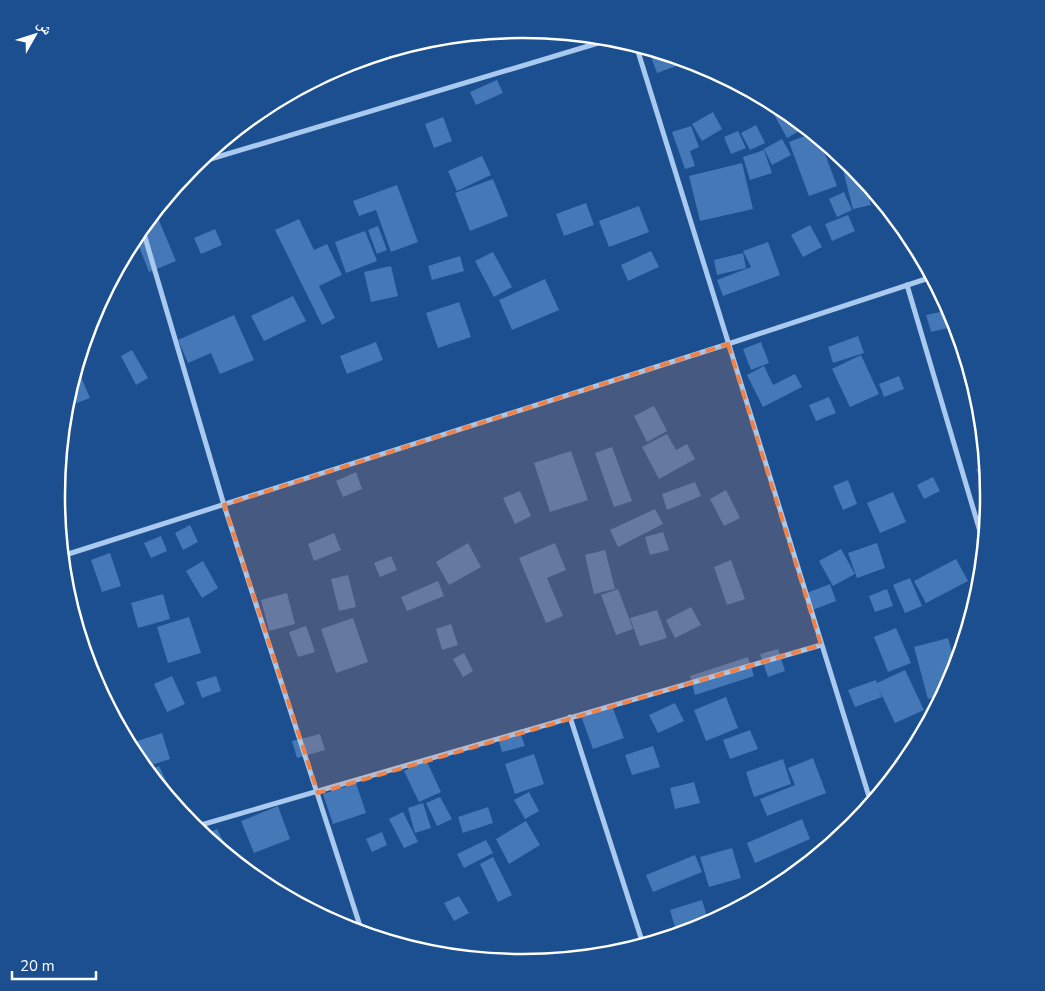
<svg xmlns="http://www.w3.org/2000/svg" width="1045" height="991" font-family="'Nunito Sans','Noto Naskh Arabic',sans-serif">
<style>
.building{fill:#4478b7}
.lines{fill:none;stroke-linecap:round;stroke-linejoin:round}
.street{stroke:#a9c9ee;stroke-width:5}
.marked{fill:#ee8249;fill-opacity:0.2;stroke:#ee8249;stroke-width:4;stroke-dasharray:10 6;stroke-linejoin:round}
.rim{fill:none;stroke:#fff;stroke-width:2.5}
</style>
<rect width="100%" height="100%" fill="#1b4f8f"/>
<g class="building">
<polygon points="657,51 690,61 657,73 650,54"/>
<polygon points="497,80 503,93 476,105 470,92"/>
<polygon points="777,105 782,108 806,127 787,138 771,109"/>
<polygon points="713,112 722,129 702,141 692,124"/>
<polygon points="443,117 452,141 434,148 425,124"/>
<polygon points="756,125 765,143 750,150 741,133"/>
<polygon points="691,126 699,147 690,151 695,166 685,169 672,132"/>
<polygon points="738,131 746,148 731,154 724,137"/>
<polygon points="813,133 819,138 837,186 809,196 789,142"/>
<polygon points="782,139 791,155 772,165 764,149"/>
<polygon points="764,150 772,173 750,180 743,157"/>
<polygon points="839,154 851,164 845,167"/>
<polygon points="482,156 491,175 457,191 448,171"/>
<polygon points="742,163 753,209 700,221 689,176"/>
<polygon points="854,167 863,179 871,205 853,209 843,170"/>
<polygon points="493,179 508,216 470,231 455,193"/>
<polygon points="397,185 418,242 391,252 376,210 359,216 353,201"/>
<polygon points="844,192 852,210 837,217 829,199"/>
<polygon points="586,203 594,225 564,236 556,214"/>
<polygon points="639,206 649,232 609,247 599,221"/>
<polygon points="155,211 176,261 149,272 135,236"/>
<polygon points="848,215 855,231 832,241 825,224"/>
<polygon points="299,219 314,250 327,244 342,275 319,286 335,318 322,325 275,230"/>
<polygon points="810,225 822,247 803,257 791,235"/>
<polygon points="378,226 387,250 377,254 368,230"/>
<polygon points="215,229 222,245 201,254 194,238"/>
<polygon points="365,231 377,261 346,273 335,242"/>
<polygon points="768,242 780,275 723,296 717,280 751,267 743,251"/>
<polygon points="651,251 659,267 628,281 621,265"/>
<polygon points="493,252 512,287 494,297 475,261"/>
<polygon points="743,253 746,268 717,275 714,260"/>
<polygon points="460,256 464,271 432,280 428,266"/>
<polygon points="391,266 398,296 371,302 364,272"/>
<polygon points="545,279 559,310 512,330 499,300"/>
<polygon points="293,296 306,321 264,341 251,316"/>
<polygon points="459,302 471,337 438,348 426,313"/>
<polygon points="950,310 957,326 931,332 926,315"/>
<polygon points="234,315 254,360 220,374 211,353 188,363 178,340"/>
<polygon points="858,336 864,353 833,363 828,347"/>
<polygon points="376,342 383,360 347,374 340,356"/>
<polygon points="761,342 769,363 751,370 743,349"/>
<polygon points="132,350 148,378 136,385 121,356"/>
<polygon points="861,355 879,394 850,407 832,369"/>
<polygon points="764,366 773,385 795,374 802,387 763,407 747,375"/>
<polygon points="78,370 90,398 77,403 70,387 75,371"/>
<polygon points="899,376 904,389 884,397 879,384"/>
<polygon points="829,397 836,413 816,421 809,405"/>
<polygon points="654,406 667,431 647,442 634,416"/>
<polygon points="667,434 676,450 687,444 695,459 659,479 642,447"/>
<polygon points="612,447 632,501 614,507 595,453"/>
<polygon points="571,451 588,500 550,512 534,463"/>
<polygon points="986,466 988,480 981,482 976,469"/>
<polygon points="356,472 362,489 343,497 336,481"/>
<polygon points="933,477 940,491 924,499 917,485"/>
<polygon points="848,480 857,504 843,510 833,486"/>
<polygon points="695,482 701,496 667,510 662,494"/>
<polygon points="726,490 740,518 724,526 710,499"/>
<polygon points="520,491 531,516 515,524 503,498"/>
<polygon points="893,492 906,522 880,533 867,503"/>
<polygon points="655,509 663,524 618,547 610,530"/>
<polygon points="190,525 198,542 183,550 175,533"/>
<polygon points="663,532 669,550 650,555 645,537"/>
<polygon points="334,533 341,550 314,561 308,544"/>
<polygon points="161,536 167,551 151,558 144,543"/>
<polygon points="468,543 481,567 449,585 436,562"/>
<polygon points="555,543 566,570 547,578 563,616 546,623 519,558"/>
<polygon points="877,543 885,568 857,578 848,553"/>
<polygon points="841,549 855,574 833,586 819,561"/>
<polygon points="605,550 615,589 594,594 585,555"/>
<polygon points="110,553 121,586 102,592 91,560"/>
<polygon points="391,556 397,570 380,577 374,563"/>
<polygon points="956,559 968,581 926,603 914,581"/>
<polygon points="731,560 745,599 727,605 714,567"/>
<polygon points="203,561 218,588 202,598 186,571"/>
<polygon points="348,575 356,607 339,611 331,579"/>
<polygon points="910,578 922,606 905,613 893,585"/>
<polygon points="438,581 444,596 407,611 401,597"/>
<polygon points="830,584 836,601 810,611 804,594"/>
<polygon points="618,589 633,629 616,635 601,595"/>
<polygon points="887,589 893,606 875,612 869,596"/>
<polygon points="287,593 295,624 269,631 261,600"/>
<polygon points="163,594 170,619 138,628 131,603"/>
<polygon points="691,607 701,625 675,638 666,620"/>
<polygon points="657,610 667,638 640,646 630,618"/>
<polygon points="189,617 201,653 168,663 157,627"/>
<polygon points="353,618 368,662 336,673 321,629"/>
<polygon points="451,624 458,645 442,650 436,629"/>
<polygon points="306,626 315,652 298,657 289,632"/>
<polygon points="896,628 911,663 888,672 874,637"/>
<polygon points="948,638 956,667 954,674 943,695 928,699 914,647"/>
<polygon points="778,649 785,671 768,677 760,654"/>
<polygon points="464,653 473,671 463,677 453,659"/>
<polygon points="748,657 754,676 695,695 690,676"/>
<polygon points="905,670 924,710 895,723 878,687 882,697 855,707 848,690 876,680 877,683"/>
<polygon points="172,676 185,704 167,712 154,684"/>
<polygon points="216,676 221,691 202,698 196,682"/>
<polygon points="726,697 738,728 706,741 694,710"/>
<polygon points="611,703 624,738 593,749 580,713"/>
<polygon points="675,703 684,721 658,733 649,715"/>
<polygon points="750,730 758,749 730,759 723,740"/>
<polygon points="520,732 525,746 502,752 498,738"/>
<polygon points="162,733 170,759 145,767 140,762 134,742"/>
<polygon points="320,734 325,750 297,758 292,741"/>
<polygon points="653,746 660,767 632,775 625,755"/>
<polygon points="534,754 544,784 515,794 505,764"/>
<polygon points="813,758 826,793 767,816 760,799 795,785 788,768"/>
<polygon points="783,759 791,784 754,797 746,772"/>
<polygon points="426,760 441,792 419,802 404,771"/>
<polygon points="159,766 172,793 167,795 148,771"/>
<polygon points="694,782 700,803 675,809 670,788"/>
<polygon points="356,783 366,813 333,824 323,794"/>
<polygon points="529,792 539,811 525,819 514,800"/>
<polygon points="440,797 452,819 437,826 426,803"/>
<polygon points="423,803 431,828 415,833 408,808"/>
<polygon points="278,806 290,839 254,853 241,821"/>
<polygon points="488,807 493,823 463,833 458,817"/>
<polygon points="403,812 418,842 404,848 389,819"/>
<polygon points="802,819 810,839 755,863 747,843"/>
<polygon points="526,821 540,845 509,864 496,839"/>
<polygon points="217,829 231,857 204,835"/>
<polygon points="382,832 387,845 372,852 366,839"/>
<polygon points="486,840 493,853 464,868 457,854"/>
<polygon points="732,848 741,878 709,887 700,857"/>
<polygon points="695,855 702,872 653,892 646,875"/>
<polygon points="493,857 512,895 498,902 480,864"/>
<polygon points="459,896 469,913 454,921 444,903"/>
<polygon points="702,900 709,923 677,934 670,910"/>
</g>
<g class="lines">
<g class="street">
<polyline points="636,45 871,803"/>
<polyline points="194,164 615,38"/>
<polyline points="142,227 224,505 362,932"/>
<polyline points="907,285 984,545"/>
<polyline points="62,556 728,344 932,277"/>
<polyline points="570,717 643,944"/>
<polyline points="194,827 821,645"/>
</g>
</g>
<path class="marked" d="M728,344L821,645L318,793L224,505Z"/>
<path d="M0 0H1045V991H0ZM522 38H523A457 457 0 0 1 980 495V497A457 457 0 0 1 523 954H522A457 457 0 0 1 65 497V495A457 457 0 0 1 522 38Z" fill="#1b4f8f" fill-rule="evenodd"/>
<path class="rim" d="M522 38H523A457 457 0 0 1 980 495V497A457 457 0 0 1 523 954H522A457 457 0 0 1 65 497V495A457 457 0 0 1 522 38Z"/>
<g transform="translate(35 35) rotate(51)" stroke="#1b4f8f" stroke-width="4" paint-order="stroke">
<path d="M0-4L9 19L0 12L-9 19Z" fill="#ffffff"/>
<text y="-8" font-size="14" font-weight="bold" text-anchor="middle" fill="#ffffff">ش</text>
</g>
<path d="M12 971v8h84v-8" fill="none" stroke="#ffffff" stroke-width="2.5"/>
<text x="20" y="971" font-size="15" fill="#ffffff" stroke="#1b4f8f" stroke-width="4" paint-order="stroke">20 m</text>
</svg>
